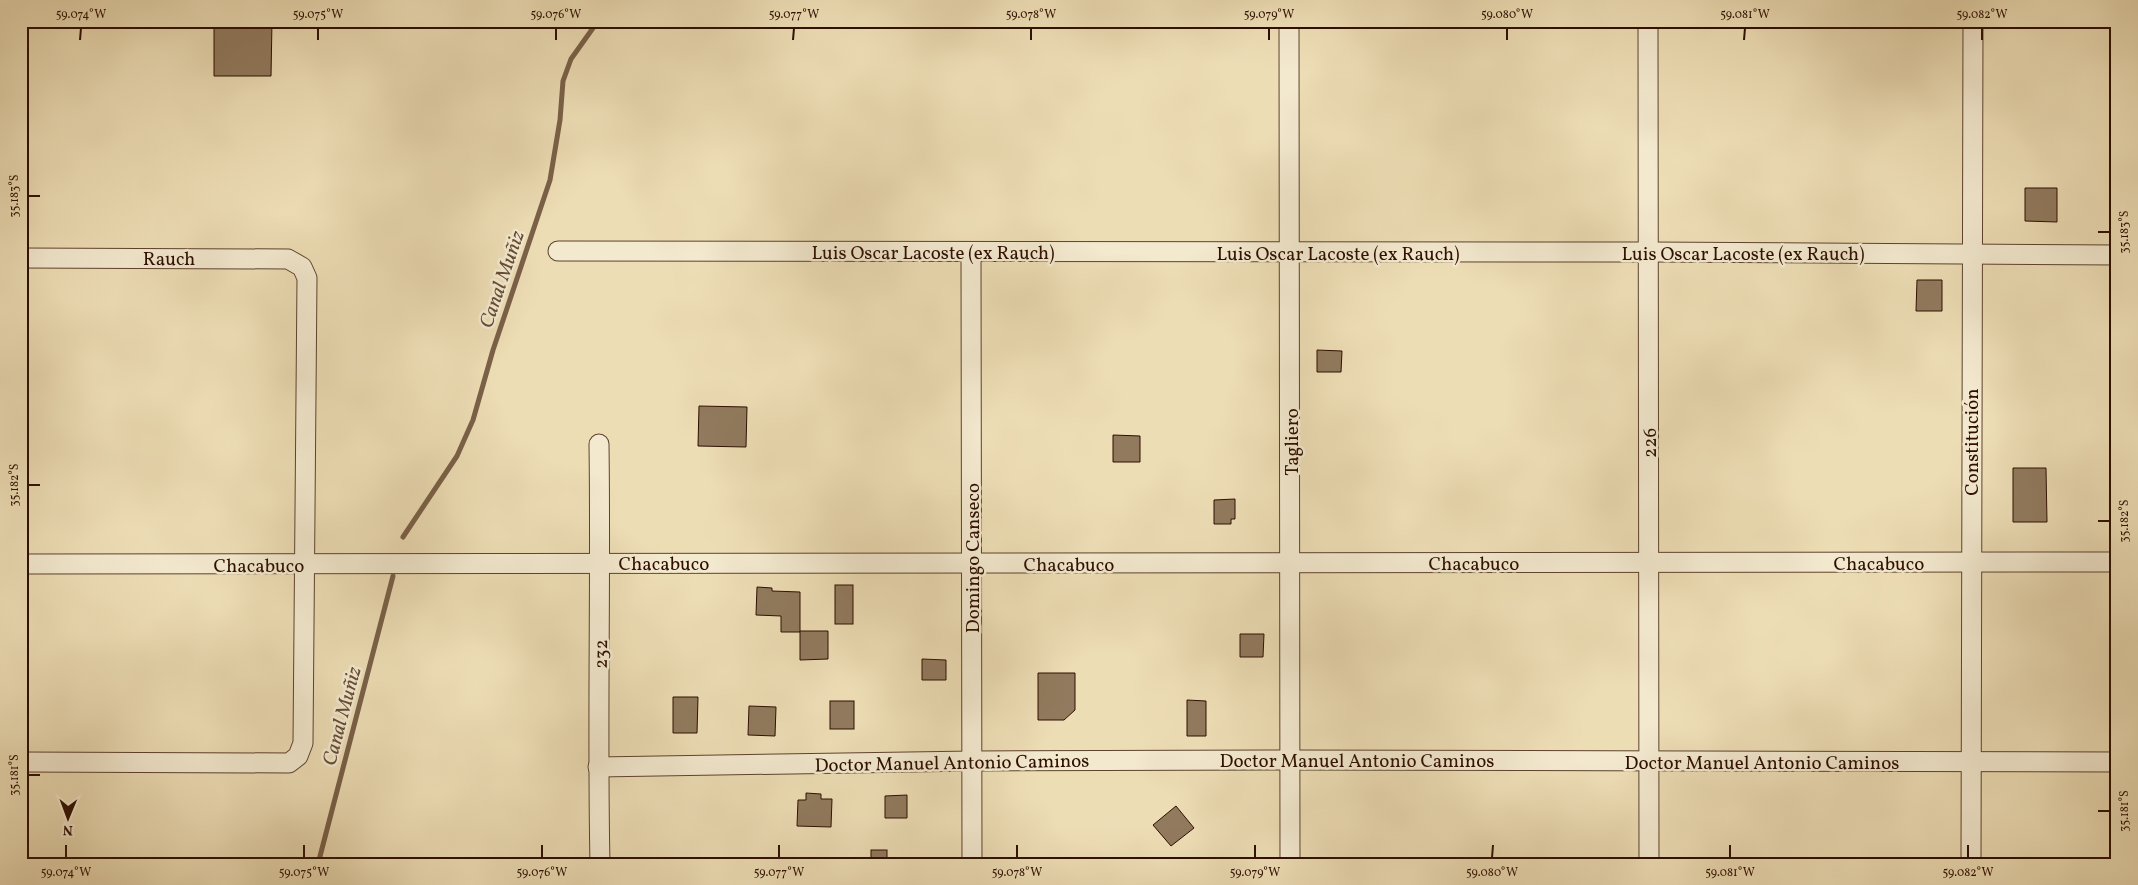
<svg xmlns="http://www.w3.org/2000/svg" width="2138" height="885" font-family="Vollkorn,serif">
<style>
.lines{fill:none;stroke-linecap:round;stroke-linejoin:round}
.stream{stroke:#796047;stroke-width:5}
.building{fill:#917a5e;stroke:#2d0e00}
.minor-casing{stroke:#5d422d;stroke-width:21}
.minor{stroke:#f3e9cf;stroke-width:19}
.ticks{fill:none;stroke:#2d0e00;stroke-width:2}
.labels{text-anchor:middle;stroke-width:5;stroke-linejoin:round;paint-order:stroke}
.street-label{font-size:19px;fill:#2d0e00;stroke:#f3e9cf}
.water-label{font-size:20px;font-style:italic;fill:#664c36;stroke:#f3e9cf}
.neatline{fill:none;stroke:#2d0e00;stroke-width:2}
.ticks-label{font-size:12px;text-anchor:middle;fill:#2d0e00}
</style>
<rect width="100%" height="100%" fill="#edddb5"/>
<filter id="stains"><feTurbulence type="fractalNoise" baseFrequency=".004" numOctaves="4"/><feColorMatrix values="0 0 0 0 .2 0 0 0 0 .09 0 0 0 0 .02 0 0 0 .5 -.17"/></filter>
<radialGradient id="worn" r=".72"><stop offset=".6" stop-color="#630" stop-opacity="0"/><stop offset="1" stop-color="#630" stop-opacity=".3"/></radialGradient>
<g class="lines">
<g class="stream">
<polyline points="403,537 457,456 473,420 493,350 550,180 560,120 563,81 571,59 598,21"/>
<polyline points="318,864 393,576"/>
</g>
</g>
<g class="building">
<polygon points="214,21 272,21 271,76 214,76"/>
<polygon points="2025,188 2057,188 2057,222 2025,221"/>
<polygon points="1917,280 1942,280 1942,311 1916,311"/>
<polygon points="1317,350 1342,351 1341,372 1317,372"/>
<polygon points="699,406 747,407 746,447 698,446"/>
<polygon points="1113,435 1140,436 1140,462 1113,462"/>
<polygon points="2013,468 2046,468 2047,522 2013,522"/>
<polygon points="1235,499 1235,519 1231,519 1231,524 1214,524 1214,500"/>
<rect x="835" y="585" width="18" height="39"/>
<polygon points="757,587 772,588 772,591 800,592 800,632 781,632 781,616 756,615"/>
<polygon points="800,631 828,631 828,659 800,660"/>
<polygon points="1240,634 1264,634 1263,657 1240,657"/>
<polygon points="922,659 946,660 946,680 922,680"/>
<polygon points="1038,673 1075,673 1075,710 1064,720 1038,720"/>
<polygon points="673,697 698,697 697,733 673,733"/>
<polygon points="1187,700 1206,701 1206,736 1187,736"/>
<rect x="830" y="701" width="24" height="28"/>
<polygon points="749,706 776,707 775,736 748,735"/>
<polygon points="806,793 821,794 821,799 832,799 831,827 797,826 798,800 806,800"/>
<polygon points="907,795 907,818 885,818 885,796"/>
<polygon points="1176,806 1194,828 1171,846 1153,825"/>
<rect x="871" y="850" width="16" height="14"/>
</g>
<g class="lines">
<g class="minor-casing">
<g id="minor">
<polyline points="1289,21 1290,864"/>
<polyline points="1648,21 1649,864"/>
<polyline points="558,251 1649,252 2117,255"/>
<polyline points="971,253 972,864"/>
<polyline points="21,258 288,259 302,267 307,278 303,743 298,756 289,763 21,762"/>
<path d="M599,444C601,584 597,724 600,864"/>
<polyline points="21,564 2117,562"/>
<polyline points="598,767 973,761 1290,760 2117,762"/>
<polyline points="1971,864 1973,21"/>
</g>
</g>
<use href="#minor" class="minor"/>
</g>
<path class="ticks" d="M80,40L81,28M318,40V28M556,40V28M793,40L794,28M1031,40V28M1269,40V28M1507,40V28M1744,40L1745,28M1982,40V28M28,196H40M2098,232H2110M28,485H40M2098,521H2110M28,775H40M2098,811H2110M66,858V845M304,858V845M542,858V845M779,858V845M1017,858V845M1255,858V845M1492,858L1493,845M1730,858V845M1968,858V845"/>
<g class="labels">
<g class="street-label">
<text x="933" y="259">Luis Oscar Lacoste (ex Rauch)</text>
<text x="1338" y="260">Luis Oscar Lacoste (ex Rauch)</text>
<text x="1743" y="260">Luis Oscar Lacoste (ex Rauch)</text>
<text x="169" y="265">Rauch</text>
<text transform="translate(1291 442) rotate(-90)" y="7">Tagliero</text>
<text transform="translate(1971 442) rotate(-90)" y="7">Constitución</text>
<text transform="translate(1649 443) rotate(-90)" y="7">226</text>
<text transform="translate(972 558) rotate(-90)" y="7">Domingo Canseco</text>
<text x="664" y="570">Chacabuco</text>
<text x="1474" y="570">Chacabuco</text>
<text x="1879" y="570">Chacabuco</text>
<text x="1069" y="571">Chacabuco</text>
<text x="259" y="572">Chacabuco</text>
<text transform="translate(600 654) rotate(-89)" y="7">232</text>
<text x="1357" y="767">Doctor Manuel Antonio Caminos</text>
<text transform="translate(952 762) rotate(-1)" y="7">Doctor Manuel Antonio Caminos</text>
<text x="1762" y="769">Doctor Manuel Antonio Caminos</text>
</g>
<g class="water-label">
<text transform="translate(501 279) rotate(-71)" y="7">Canal Muñiz</text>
<text transform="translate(341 716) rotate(-75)" y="7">Canal Muñiz</text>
</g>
</g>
<rect width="2138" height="885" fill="none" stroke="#edddb5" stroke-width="55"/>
<g transform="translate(68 818) rotate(181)" stroke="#f3e9cf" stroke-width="4" paint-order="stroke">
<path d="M0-4L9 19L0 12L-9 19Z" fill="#2d0e00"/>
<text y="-8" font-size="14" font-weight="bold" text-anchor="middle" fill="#2d0e00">N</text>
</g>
<rect x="28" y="28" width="2082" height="830" class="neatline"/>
<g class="ticks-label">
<text x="81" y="18">59.074°W</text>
<text x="318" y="18">59.075°W</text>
<text x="556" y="18">59.076°W</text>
<text x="794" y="18">59.077°W</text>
<text x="1031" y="18">59.078°W</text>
<text x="1269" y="18">59.079°W</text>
<text x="1507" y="18">59.080°W</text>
<text x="1745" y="18">59.081°W</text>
<text x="1982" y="18">59.082°W</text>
<text transform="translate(14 196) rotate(-90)" y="4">35.183°S</text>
<text transform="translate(2124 232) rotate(-90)" y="4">35.183°S</text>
<text transform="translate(14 485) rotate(-90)" y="4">35.182°S</text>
<text transform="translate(2124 521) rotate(-90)" y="4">35.182°S</text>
<text transform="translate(14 775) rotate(-90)" y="4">35.181°S</text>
<text transform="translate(2124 811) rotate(-90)" y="4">35.181°S</text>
<text x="66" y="876">59.074°W</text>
<text x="304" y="876">59.075°W</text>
<text x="542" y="876">59.076°W</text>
<text x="779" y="876">59.077°W</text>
<text x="1017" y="876">59.078°W</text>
<text x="1255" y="876">59.079°W</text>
<text x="1492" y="876">59.080°W</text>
<text x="1730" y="876">59.081°W</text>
<text x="1968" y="876">59.082°W</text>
</g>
<rect width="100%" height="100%" filter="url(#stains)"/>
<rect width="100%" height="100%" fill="url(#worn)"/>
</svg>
